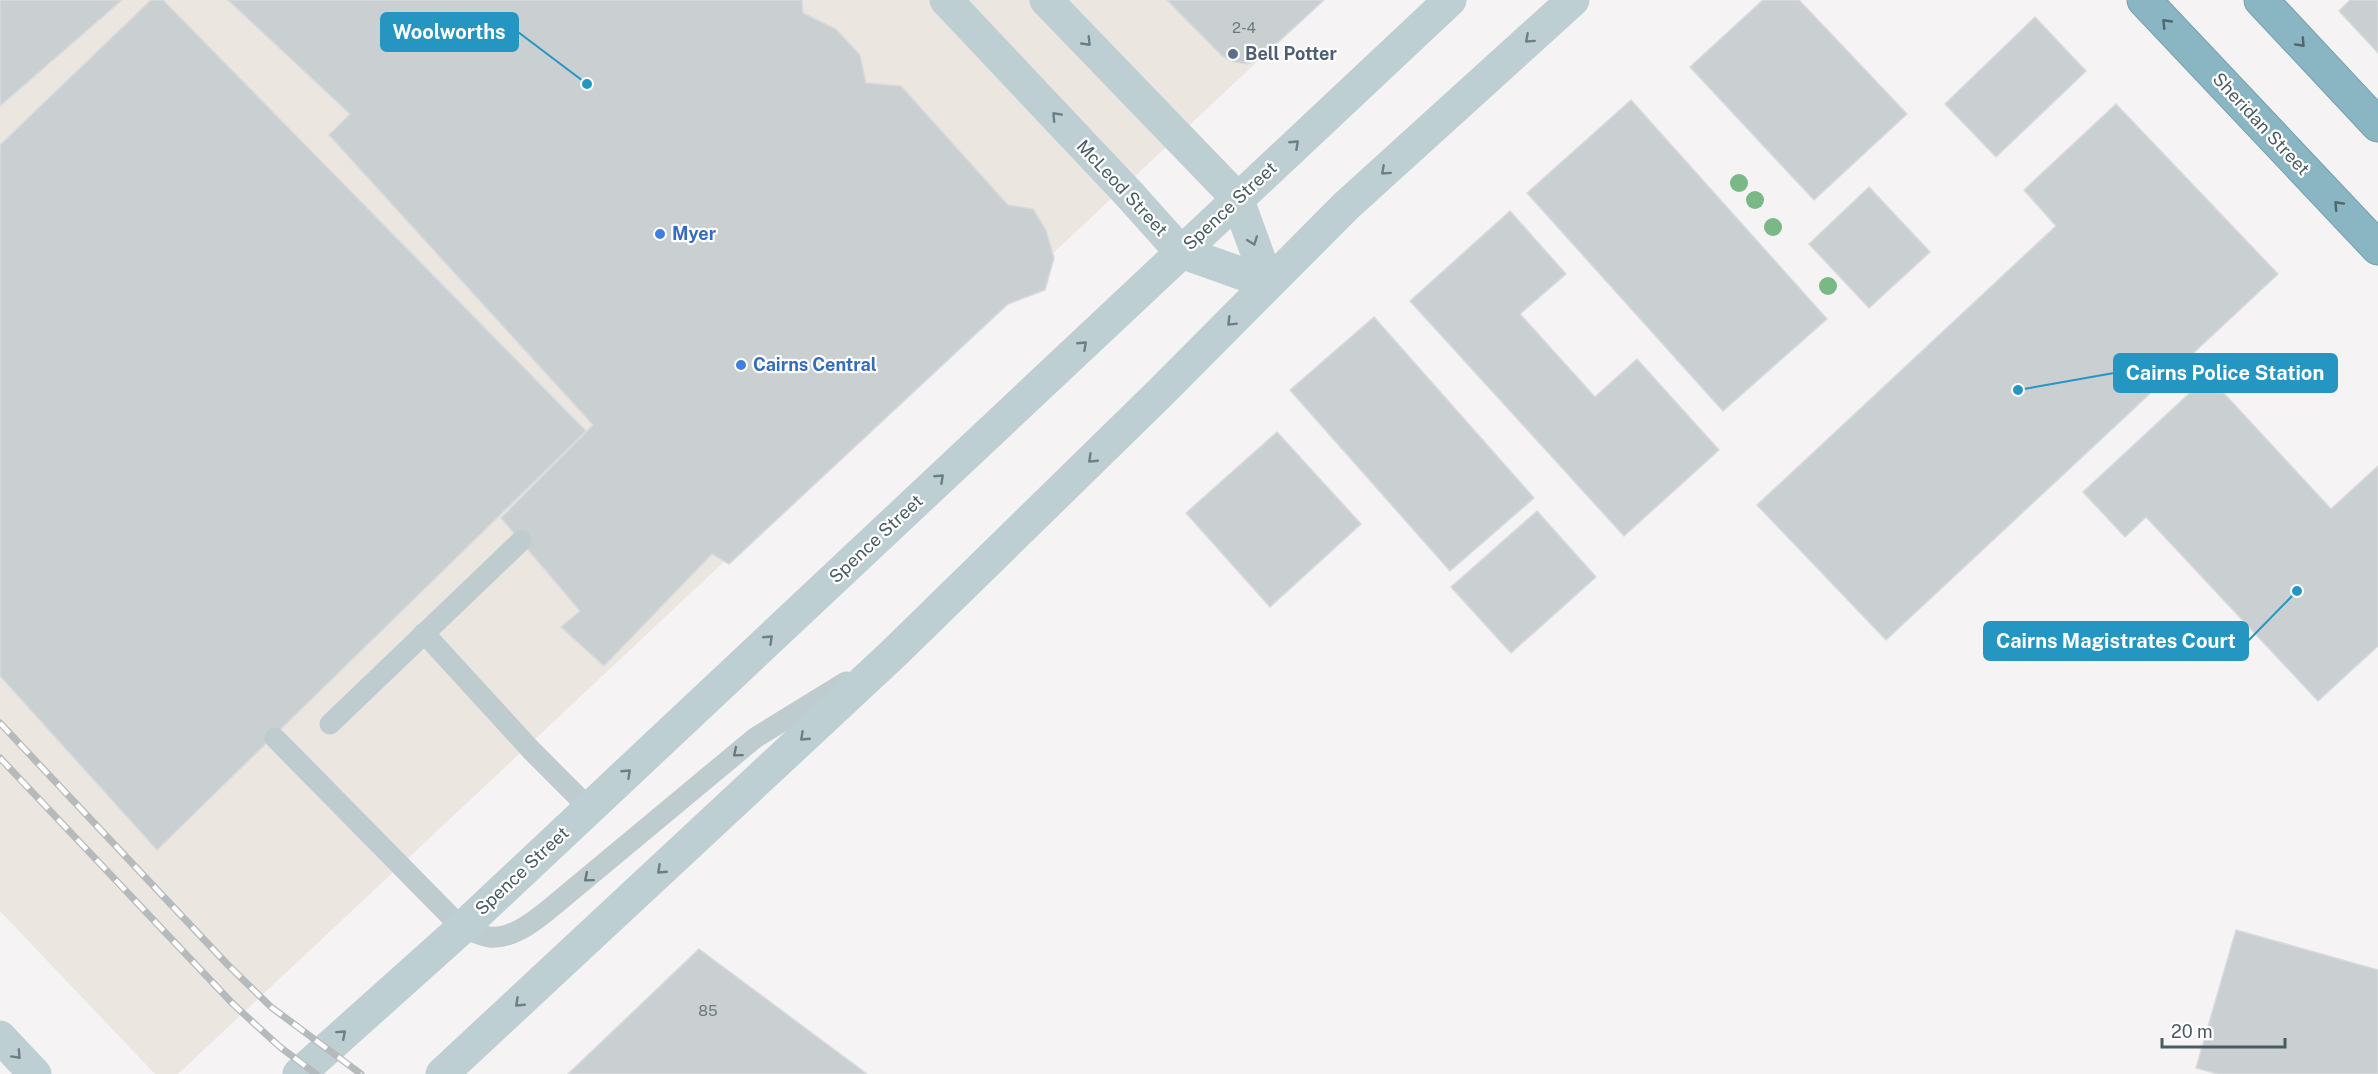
<svg xmlns="http://www.w3.org/2000/svg" width="2378" height="1074" font-family="'Public Sans',sans-serif">
<style>
.commercial{fill:#ebe6e0}
.building{fill:#cacfd2;stroke:#d7dbde;stroke-width:1.5}
.lines{fill:none;stroke-linecap:round;stroke-linejoin:round}
.highway-casing{stroke:#75a0ae;stroke-width:35}
.lane{stroke:#becccf;stroke-width:21}
.secondary{stroke:#becfd4;stroke-width:33}
.highway{stroke:#8ab5c2;stroke-width:33}
.rail-casing{stroke:#b5babd;stroke-width:7}
.rail{stroke:#fff;stroke-width:4.5;stroke-dasharray:14;stroke-linecap:butt}
.tree{fill:#7ab887}
.oneway{stroke:#50666b}
.oneway2{stroke:#6c7f84}
.oneway3{stroke:#66797c}
.service-dot{fill:#5c6f8a;stroke:#fff;stroke-width:2}
.shop-dot{fill:#3f7fe0;stroke:#fff;stroke-width:2}
.labels{text-anchor:middle;stroke-width:4.5;stroke-linejoin:round;paint-order:stroke}
.number-label{font-size:15px;fill:#697a7d}
.service-label{font-size:18px;font-weight:bold;fill:#4e5e75;stroke:#fff;text-anchor:start}
.street-label{font-size:18px;fill:#495d61;stroke:#fff}
.shop-label{font-size:18px;font-weight:bold;fill:#366cbe;stroke:#fff;text-anchor:start}
.leader{fill:none;stroke:#2596c2;stroke-width:2}
.callout-dot{fill:#2596c2;stroke:#fff;stroke-width:2}
.callout{fill:#2596c2;stroke:#2596c2;stroke-width:2}
.callout-label{font-size:20px;text-anchor:middle;font-weight:bold;fill:#fff}
</style>
<rect width="100%" height="100%" fill="#f5f3f3"/>
<polygon class="commercial" points="0,0 1323,0 178,1074 155,1074 0,911"/>
<g class="building">
<polygon points="0,0 122,0 0,106"/>
<polygon points="151,0 163,0 586,431 157,850 0,676 0,145"/>
<polygon points="228,0 802,0 803,13 836,29 860,55 866,83 901,86 1008,205 1033,209 1046,230 1054,258 1045,290 1008,304 729,564 712,554 604,666 561,627 580,611 501,518 593,425 329,135 350,114"/>
<polygon points="1167,0 1324,0 1261,58 1247,64 1234,62 1222,56"/>
<polygon points="1763,0 1799,0 1907,114 1814,200 1690,67"/>
<polygon points="2350,0 2378,0 2378,53 2339,11"/>
<polygon points="2035,17 2086,71 1996,157 1945,104"/>
<polygon points="1631,100 1827,319 1723,411 1527,193"/>
<polygon points="2116,104 2278,274 1886,640 1757,505 2056,226 2024,190"/>
<polygon points="1869,187 1930,252 1869,308 1809,244"/>
<polygon points="1510,211 1566,274 1520,314 1595,397 1637,359 1719,450 1624,536 1410,301"/>
<polygon points="1374,317 1534,498 1450,571 1290,390"/>
<polygon points="2208,376 2331,509 2378,466 2378,646 2318,701 2146,517 2125,537 2083,492"/>
<polygon points="1277,432 1361,524 1270,607 1186,513"/>
<polygon points="1537,511 1596,577 1511,653 1451,587"/>
<polygon points="2236,930 2378,970 2378,1074 2218,1074 2196,1068"/>
<polygon points="699,949 867,1074 568,1074"/>
</g>
<g class="lines">
<g class="highway-casing">
<g id="highway">
<polyline points="2144,0 2378,248"/>
<polyline points="2261,0 2378,125"/>
</g>
</g>
<g class="lane">
<polyline points="424,633 532,751 589,808"/>
<polyline points="330,724 521,541"/>
<path d="M275,738L462,928C470,930 481,936 490,937C511,939 532,923 547,911L755,738L846,682"/>
</g>
<g class="secondary">
<polyline points="946,0 1129,194 1181,252 1268,283"/>
<polyline points="1046,0 1237,198 1268,283"/>
<polyline points="0,1037 35,1074"/>
<polyline points="299,1074 462,928 1450,0"/>
<polyline points="442,1074 893,654 1160,393 1346,206 1573,0"/>
</g>
<use href="#highway" class="highway"/>
<g class="rail-casing">
<g id="rail">
<polyline points="0,723 227,964 271,1007 361,1074"/>
<polyline points="0,758 233,1004 280,1047 316,1074"/>
</g>
</g>
<use href="#rail" class="rail"/>
</g>
<g class="tree">
<circle cx="1739" cy="183" r="9"/>
<circle cx="1755" cy="200" r="9"/>
<circle cx="1773" cy="227" r="9"/>
<circle cx="1828" cy="286" r="9"/>
</g>
<defs><path id="oneway-chevron" d="M-2-3.5L2.5 0L-2 3.5" fill="none" stroke-width="1.6" stroke-linecap="round" stroke-linejoin="round" transform="scale(1.5)"/></defs>
<g class="oneway">
<use href="#oneway-chevron" transform="translate(2166 23) rotate(-134)"/>
<use href="#oneway-chevron" transform="translate(2301 43) rotate(47)"/>
<use href="#oneway-chevron" transform="translate(2338 205) rotate(-133)"/>
</g>
<g class="oneway2">
<use href="#oneway-chevron" transform="translate(1529 39) rotate(138)"/>
<use href="#oneway-chevron" transform="translate(1087 42) rotate(46)"/>
<use href="#oneway-chevron" transform="translate(1056 116) rotate(-133)"/>
<use href="#oneway-chevron" transform="translate(1295 144) rotate(-43)"/>
<use href="#oneway-chevron" transform="translate(1385 171) rotate(138)"/>
<use href="#oneway-chevron" transform="translate(1253 241) rotate(70)"/>
<use href="#oneway-chevron" transform="translate(1231 322) rotate(135)"/>
<use href="#oneway-chevron" transform="translate(1083 345) rotate(-43)"/>
<use href="#oneway-chevron" transform="translate(1092 459) rotate(136)"/>
<use href="#oneway-chevron" transform="translate(940 478) rotate(-43)"/>
<use href="#oneway-chevron" transform="translate(769 639) rotate(-43)"/>
<use href="#oneway-chevron" transform="translate(804 737) rotate(137)"/>
<use href="#oneway-chevron" transform="translate(627 773) rotate(-43)"/>
<use href="#oneway-chevron" transform="translate(661 870) rotate(137)"/>
<use href="#oneway-chevron" transform="translate(519 1003) rotate(137)"/>
<use href="#oneway-chevron" transform="translate(342 1034) rotate(-42)"/>
<use href="#oneway-chevron" transform="translate(17 1055) rotate(47)"/>
</g>
<g class="oneway3">
<use href="#oneway-chevron" transform="translate(737 753) rotate(140)"/>
<use href="#oneway-chevron" transform="translate(588 878) rotate(140)"/>
</g>
<circle class="service-dot" cx="1233" cy="54" r="6"/>
<g class="shop-dot">
<circle cx="660" cy="234" r="6"/>
<circle cx="741" cy="365" r="6"/>
</g>
<g class="labels">
<g class="number-label">
<text x="1244" y="33">2-4</text>
<text x="708" y="1016">85</text>
</g>
<g class="service-label">
<text x="1245" y="60">Bell Potter</text>
</g>
<g class="street-label">
<text transform="translate(2261 124) rotate(47)" y="6">Sheridan Street</text>
<text transform="translate(1122 188) rotate(47)" y="6">McLeod Street</text>
<text transform="translate(1230 206) rotate(-43)" y="6">Spence Street</text>
<text transform="translate(876 539) rotate(-43)" y="6">Spence Street</text>
<text transform="translate(522 871) rotate(-43)" y="6">Spence Street</text>
</g>
<g class="shop-label">
<text x="672" y="240">Myer</text>
<text x="753" y="371">Cairns Central</text>
</g>
</g>
<path class="leader" d="M587 84L518 32M2018 390L2114 373M2297 591L2248 641"/>
<g class="callout-dot">
<circle cx="587" cy="84" r="6"/>
<circle cx="2018" cy="390" r="6"/>
<circle cx="2297" cy="591" r="6"/>
</g>
<g class="callout">
<rect x="381" y="13" width="137" height="38" rx="6"/>
<rect x="2114" y="354" width="223" height="38" rx="6"/>
<rect x="1984" y="622" width="264" height="38" rx="6"/>
</g>
<g class="callout-label">
<text x="449" y="39">Woolworths</text>
<text x="2225" y="380">Cairns Police Station</text>
<text x="2116" y="648">Cairns Magistrates Court</text>
</g>
<path d="M2162 1038v9h123v-9" fill="none" stroke="#495d61" stroke-width="3"/>
<text x="2171" y="1038" font-size="18" fill="#495d61" stroke="#ffffff" stroke-width="4.5" paint-order="stroke">20 m</text>
</svg>
